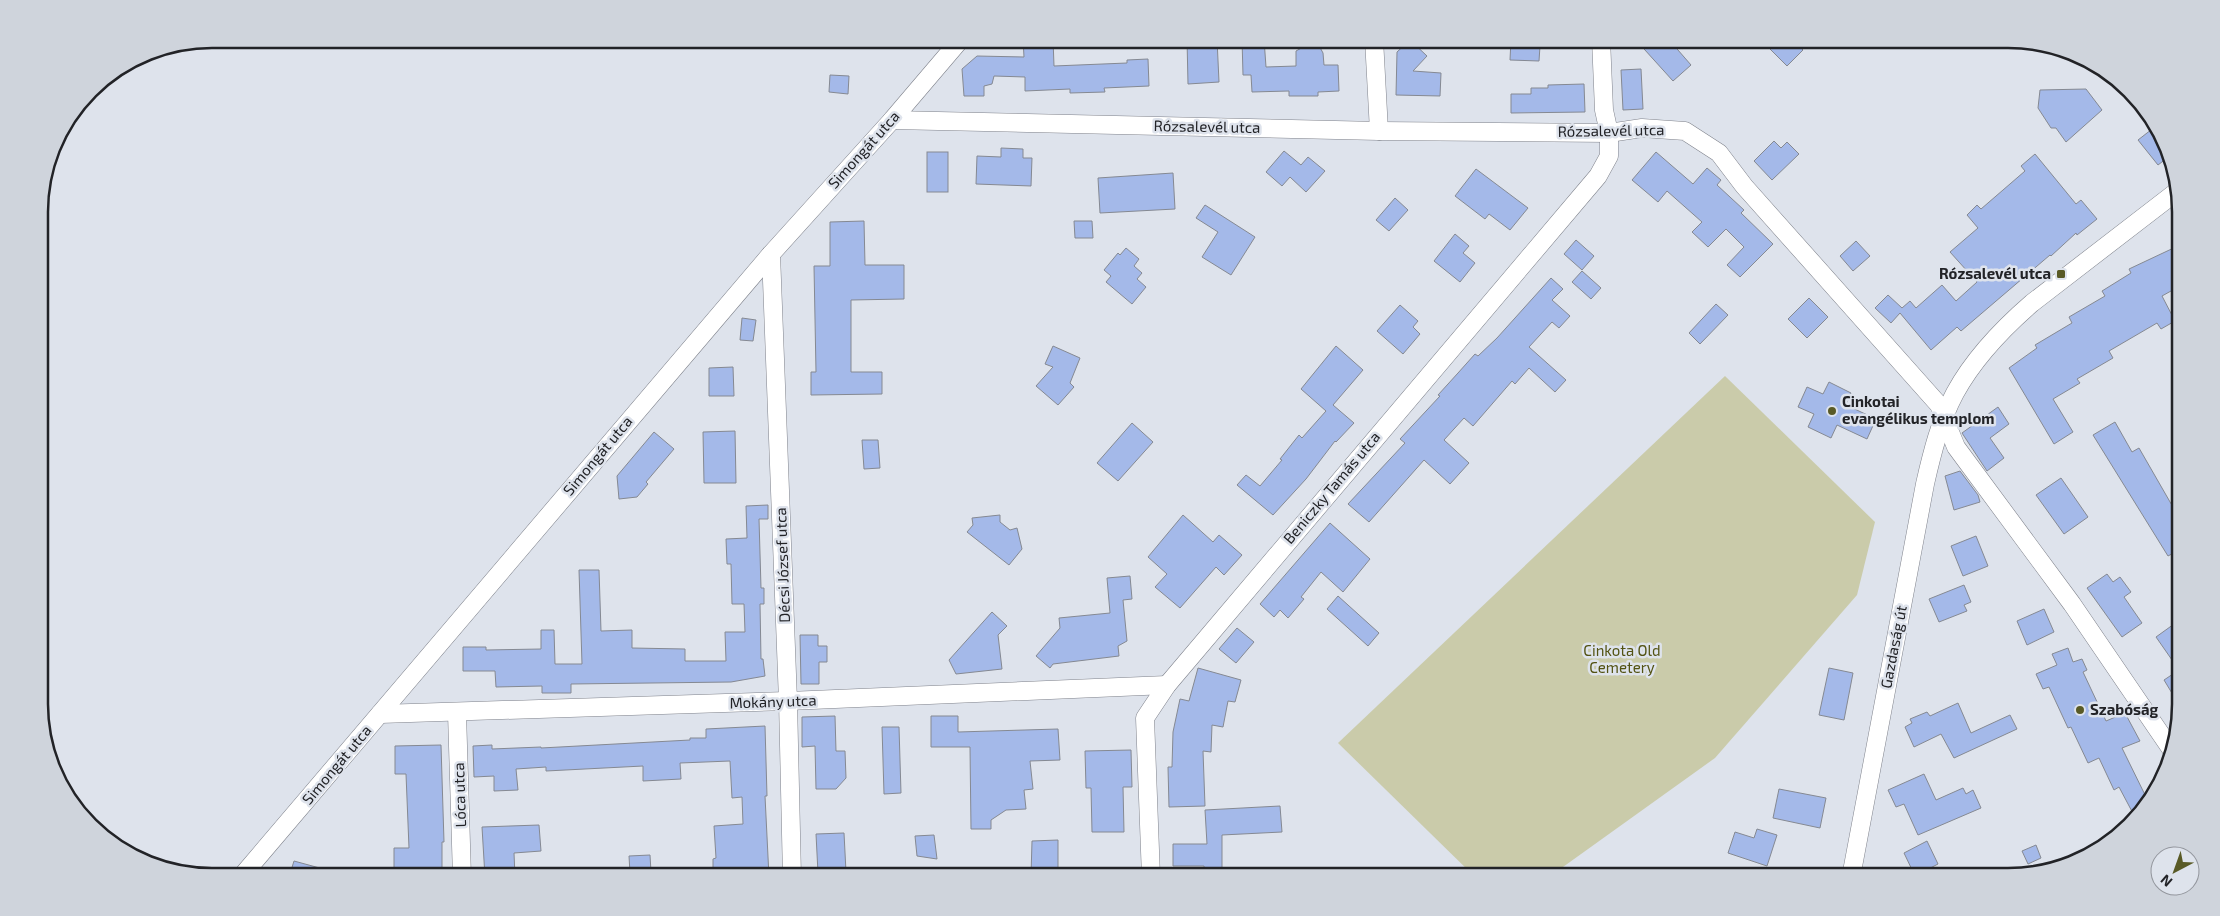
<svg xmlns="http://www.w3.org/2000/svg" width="2220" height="916" font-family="'Exo 2',sans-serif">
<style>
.green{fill:#cacbaa}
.building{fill:#a4b9e9;stroke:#858992}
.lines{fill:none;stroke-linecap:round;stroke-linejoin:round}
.minor-casing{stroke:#7f828b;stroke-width:19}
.minor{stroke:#fff;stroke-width:18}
.poi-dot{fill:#595a26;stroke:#dee3ec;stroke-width:2}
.labels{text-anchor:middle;stroke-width:5;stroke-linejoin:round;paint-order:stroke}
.street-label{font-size:15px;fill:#222327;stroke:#dee3ec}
.poi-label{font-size:15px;font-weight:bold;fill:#222327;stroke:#dee3ec;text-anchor:start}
.park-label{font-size:15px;fill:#535313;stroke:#dee3ec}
.rim{fill:none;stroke:#222327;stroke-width:2.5}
</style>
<rect width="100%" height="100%" fill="#dee3ec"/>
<polygon class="green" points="1725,376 1875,522 1857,595 1715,758 1549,877 1475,877 1338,743"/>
<g class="building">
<polygon points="1023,39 1053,39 1054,66 1127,63 1127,60 1148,59 1149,86 1104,88 1105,92 1070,93 1070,89 1025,91 1025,77 994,76 992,84 984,86 984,96 964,96 962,69 977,56 1024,57"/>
<polygon points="1187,39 1217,39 1219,82 1188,84"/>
<polygon points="1242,39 1264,39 1266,67 1296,66 1296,51 1316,40 1323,53 1324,65 1338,65 1339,91 1318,92 1318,96 1289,96 1289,91 1252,92 1251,75 1243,75"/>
<polygon points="1511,39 1534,39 1533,46 1540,46 1539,61 1510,60"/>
<polygon points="1635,39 1661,39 1667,46 1671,42 1691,65 1673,81"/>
<polygon points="1760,39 1792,39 1803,50 1787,66"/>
<polygon points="1410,40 1427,56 1413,71 1441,73 1440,96 1396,95 1397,52"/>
<polygon points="1641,69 1643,109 1623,110 1621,70"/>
<polygon points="830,75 849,76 848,94 829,92"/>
<polygon points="1584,84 1585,112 1511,113 1511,94 1531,94 1531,88 1548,88 1548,85"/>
<polygon points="2086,89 2102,110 2066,142 2056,128 2051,128 2038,108 2040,90"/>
<polygon points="2156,126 2168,145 2171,155 2158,165 2138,140"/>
<polygon points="1774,141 1781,148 1787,142 1799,154 1772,180 1754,161"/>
<polygon points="1001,148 1023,149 1023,158 1032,158 1031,186 976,184 977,156 1001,157"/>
<polygon points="1284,151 1301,165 1308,157 1325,171 1306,192 1290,177 1282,186 1266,172"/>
<rect x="927" y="152" width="21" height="40"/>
<polygon points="1656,152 1693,184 1707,168 1721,180 1717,185 1744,210 1741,213 1773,244 1740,277 1727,265 1744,247 1726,229 1708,247 1692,232 1702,222 1667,191 1658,202 1632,180"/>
<polygon points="2035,154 2076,204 2081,200 2097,219 2077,235 2076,233 2051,256 2050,255 1961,331 1957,327 1931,350 1900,313 1891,323 1875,308 1888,295 1902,308 1910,301 1916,308 1942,285 1956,301 1977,282 1950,252 1978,228 1967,215 1977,205 1981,209 2025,171 2021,166"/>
<polygon points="1476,169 1528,208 1510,230 1489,214 1485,219 1455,196"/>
<polygon points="1173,173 1175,209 1100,213 1098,178"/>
<polygon points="1395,198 1408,210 1389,231 1376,220"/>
<polygon points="1205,205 1255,237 1231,275 1202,257 1218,232 1196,218"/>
<polygon points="864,221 865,265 904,265 904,299 851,300 851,372 882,372 882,394 811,395 811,372 816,372 814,266 830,266 830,222"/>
<polygon points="1074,221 1092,221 1093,238 1075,238"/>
<polygon points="1455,234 1469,246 1463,253 1475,263 1460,282 1434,261"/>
<polygon points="1576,240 1594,256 1582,270 1564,254"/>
<polygon points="1856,241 1870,256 1853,271 1840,256"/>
<polygon points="2180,245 2180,286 2162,296 2175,321 2161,329 2157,323 2109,351 2113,358 2077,379 2080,383 2053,399 2073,432 2054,444 2009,368 2037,348 2035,345 2072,323 2069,317 2105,296 2102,291 2131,273 2129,269"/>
<polygon points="1126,248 1139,259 1134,266 1142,273 1137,279 1146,287 1132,304 1106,282 1111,276 1104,270 1118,253 1120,255"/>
<polygon points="1582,271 1601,288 1591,299 1572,282"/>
<polygon points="1551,278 1563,289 1552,300 1570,316 1559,328 1552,322 1529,347 1566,380 1555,392 1529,368 1515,384 1512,381 1473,426 1464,418 1444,440 1469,463 1450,484 1424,460 1369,522 1348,504 1405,443 1400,439 1440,396 1438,395 1458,373 1475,354 1478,356 1497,338"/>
<polygon points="1809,298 1828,317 1807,338 1788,319"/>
<polygon points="1716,304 1728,315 1700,344 1689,333"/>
<polygon points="1400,305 1418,321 1413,327 1420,334 1403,354 1377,331"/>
<polygon points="742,318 756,320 753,341 740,340"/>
<polygon points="1053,346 1080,358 1070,383 1074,387 1058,405 1036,386 1053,367 1045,364"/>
<polygon points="1336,346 1363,370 1333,405 1354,423 1336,442 1335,441 1306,479 1273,515 1237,485 1246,475 1260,486 1282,460 1280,459 1299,435 1302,438 1326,411 1301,389"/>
<polygon points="733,367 734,396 709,396 709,368"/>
<polygon points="1829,382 1851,393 1846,405 1876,419 1867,439 1837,425 1831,438 1808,427 1814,414 1798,407 1807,387 1823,394"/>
<polygon points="1998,407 2009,424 1990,438 2004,458 1987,471 1962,433"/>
<polygon points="2115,422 2132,452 2139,448 2181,521 2181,549 2168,556 2093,435"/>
<polygon points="1132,423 1153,442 1118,481 1097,463"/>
<polygon points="735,431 736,483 704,483 703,432"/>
<polygon points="654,432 674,449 646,482 648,484 637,497 619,499 617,476"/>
<polygon points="862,440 878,440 880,468 864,469"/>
<polygon points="1960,471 1978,495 1980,502 1954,510 1945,476"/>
<polygon points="2061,478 2088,517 2064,534 2036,495"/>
<polygon points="768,505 768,519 759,519 761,588 764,588 764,604 760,604 761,659 763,659 765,676 731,682 571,684 571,693 542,693 542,686 496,687 495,671 463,671 463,647 486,647 486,650 541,649 541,630 554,630 555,664 582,664 579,570 599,570 601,631 632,630 632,648 685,649 685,661 726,661 725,632 745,632 744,604 732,604 731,564 727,564 726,539 747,538 746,506"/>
<polygon points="1000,515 1000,522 1010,530 1017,528 1022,549 1009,565 967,532 973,525 972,518"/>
<polygon points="1183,515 1213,542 1219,535 1242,555 1224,575 1216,567 1180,608 1155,587 1167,574 1148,557"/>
<polygon points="1330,523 1370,559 1343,592 1321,572 1301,597 1304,599 1288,618 1280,610 1274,617 1260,604"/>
<polygon points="1976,536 1988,566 1963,576 1951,546"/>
<polygon points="2107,574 2113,582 2120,577 2131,592 2124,597 2142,623 2122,637 2087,588"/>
<polygon points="1130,576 1132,599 1123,600 1127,641 1118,646 1119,656 1053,664 1050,668 1036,656 1060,628 1059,618 1110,613 1107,578"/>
<polygon points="1964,585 1971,602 1964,605 1967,611 1939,622 1929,599"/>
<polygon points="1338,596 1379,633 1368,646 1327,609"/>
<polygon points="2044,609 2054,632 2027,645 2017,621"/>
<polygon points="992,612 1007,626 998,635 1002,669 956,674 949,660"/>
<polygon points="2181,619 2181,708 2164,680 2179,670 2156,637"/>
<polygon points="1237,628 1254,642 1236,663 1219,649"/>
<polygon points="800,635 818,635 818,646 827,646 827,662 819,662 819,684 801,684"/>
<polygon points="2068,648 2073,662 2082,659 2087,670 2083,672 2106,721 2125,713 2140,741 2122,748 2149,803 2136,819 2119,787 2114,790 2099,758 2088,763 2071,727 2068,728 2049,687 2043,689 2036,674 2057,665 2052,654"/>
<polygon points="1198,668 1241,680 1235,702 1228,701 1223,727 1212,725 1211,752 1203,751 1205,806 1169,807 1168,767 1172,767 1173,732 1180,699 1189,701"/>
<polygon points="1829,668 1853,673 1844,720 1819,715"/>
<polygon points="1958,703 1971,733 2010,715 2017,729 1954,758 1941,734 1914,747 1905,727 1912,723 1910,719 1927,712 1930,716"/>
<polygon points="835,716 836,751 845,751 846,778 836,789 816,789 815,746 802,747 802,717"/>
<polygon points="931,716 958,716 958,732 1058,729 1060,760 1030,761 1033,789 1024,790 1026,809 1006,810 991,820 991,829 971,829 970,747 931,747"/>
<polygon points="765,726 767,796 765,796 769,877 713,877 713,859 716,858 714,826 743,824 742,797 732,798 730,761 680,763 681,779 643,781 643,766 546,771 546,767 516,769 518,790 494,791 494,776 474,777 473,746 492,745 492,749 541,747 541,748 690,740 690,738 706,738 706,729"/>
<polygon points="882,727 899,727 901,793 884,794"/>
<polygon points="441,745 444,842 442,842 442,873 394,874 394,848 409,848 406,774 395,774 395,746"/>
<polygon points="1131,750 1132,787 1123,787 1124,832 1092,832 1091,788 1086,788 1085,751"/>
<polygon points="1924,774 1936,800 1963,788 1966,794 1973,790 1981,808 1918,835 1904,804 1896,807 1888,790"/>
<polygon points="1779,789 1826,798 1820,828 1773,818"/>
<polygon points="1280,806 1282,832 1222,835 1222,877 1205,877 1204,866 1173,866 1173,844 1207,844 1205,810"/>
<polygon points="539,825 541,851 514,853 515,877 485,877 482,827"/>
<polygon points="1757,829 1777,835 1767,866 1728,853 1735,832 1754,838"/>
<polygon points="844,833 846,872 818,873 816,834"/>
<polygon points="934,835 937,859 917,856 915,836"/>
<polygon points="1058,840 1058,876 1031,876 1032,841"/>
<polygon points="1927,841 1938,864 1915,876 1904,853"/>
<polygon points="2036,845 2041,858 2028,864 2022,851"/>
<polygon points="650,855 651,872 630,873 629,856"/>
<polygon points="294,861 338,873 338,877 289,877"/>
</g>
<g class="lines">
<g class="minor-casing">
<g id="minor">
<polyline points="1374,39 1379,131"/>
<polyline points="892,120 1379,131 1609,133 1642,128 1685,131 1719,153 1744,186 1939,405 1956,447 2072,604 2173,752"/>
<polyline points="771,254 788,701 792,877"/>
<polyline points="457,713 462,877"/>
<polyline points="380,714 788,701 1167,685"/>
<polyline points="241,877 771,254 892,120 961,39"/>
<polyline points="1151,877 1145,718 1167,685 1598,176 1609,156 1609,133 1604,110 1601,39"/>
<path d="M1851,877L1925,484C1932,453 1940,421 1955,393C1974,358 2002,329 2032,303L2180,189"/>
</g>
</g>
<use href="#minor" class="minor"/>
</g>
<g class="poi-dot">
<rect x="2056" y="269" width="10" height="10" rx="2.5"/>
<circle cx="1832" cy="411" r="5"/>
<circle cx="2080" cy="710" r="5"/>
</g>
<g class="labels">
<g class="street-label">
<text transform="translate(1207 127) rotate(1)" y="5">Rózsalevél utca</text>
<text transform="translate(1611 131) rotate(-1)" y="5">Rózsalevél utca</text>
<text transform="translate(864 150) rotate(-48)" y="5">Simongát utca</text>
<text transform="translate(598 456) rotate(-50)" y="5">Simongát utca</text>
<text transform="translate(1332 488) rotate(-50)" y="5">Beniczky Tamás utca</text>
<text transform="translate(783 565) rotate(-92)" y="5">Décsi József utca</text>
<text transform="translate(1894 647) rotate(-79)" y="5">Gazdaság út</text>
<text transform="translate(773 702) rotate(-2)" y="5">Mokány utca</text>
<text transform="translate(337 765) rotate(-50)" y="5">Simongát utca</text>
<text transform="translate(460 795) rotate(-92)" y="5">Lóca utca</text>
</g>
<g class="poi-label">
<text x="2051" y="279" text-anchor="end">Rózsalevél utca</text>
<text x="1842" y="407">Cinkotai<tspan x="1842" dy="17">evangélikus templom</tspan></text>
<text x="2090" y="715">Szabóság</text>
</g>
<g class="park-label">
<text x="1622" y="656">Cinkota Old<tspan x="1622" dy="17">Cemetery</tspan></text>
</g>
</g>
<path d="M0 0H2220V916H0ZM212 48H2008A164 164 0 0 1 2172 212V704A164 164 0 0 1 2008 868H212A164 164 0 0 1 48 704V212A164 164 0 0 1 212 48Z" fill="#cfd4dc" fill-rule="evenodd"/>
<path class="rim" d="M212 48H2008A164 164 0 0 1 2172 212V704A164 164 0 0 1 2008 868H212A164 164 0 0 1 48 704V212A164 164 0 0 1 212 48Z"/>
<g transform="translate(2175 871) rotate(221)"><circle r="24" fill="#dee3ec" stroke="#93969d"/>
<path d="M0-4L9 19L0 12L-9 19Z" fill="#595a26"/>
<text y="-8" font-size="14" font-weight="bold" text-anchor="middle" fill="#222327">N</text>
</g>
</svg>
